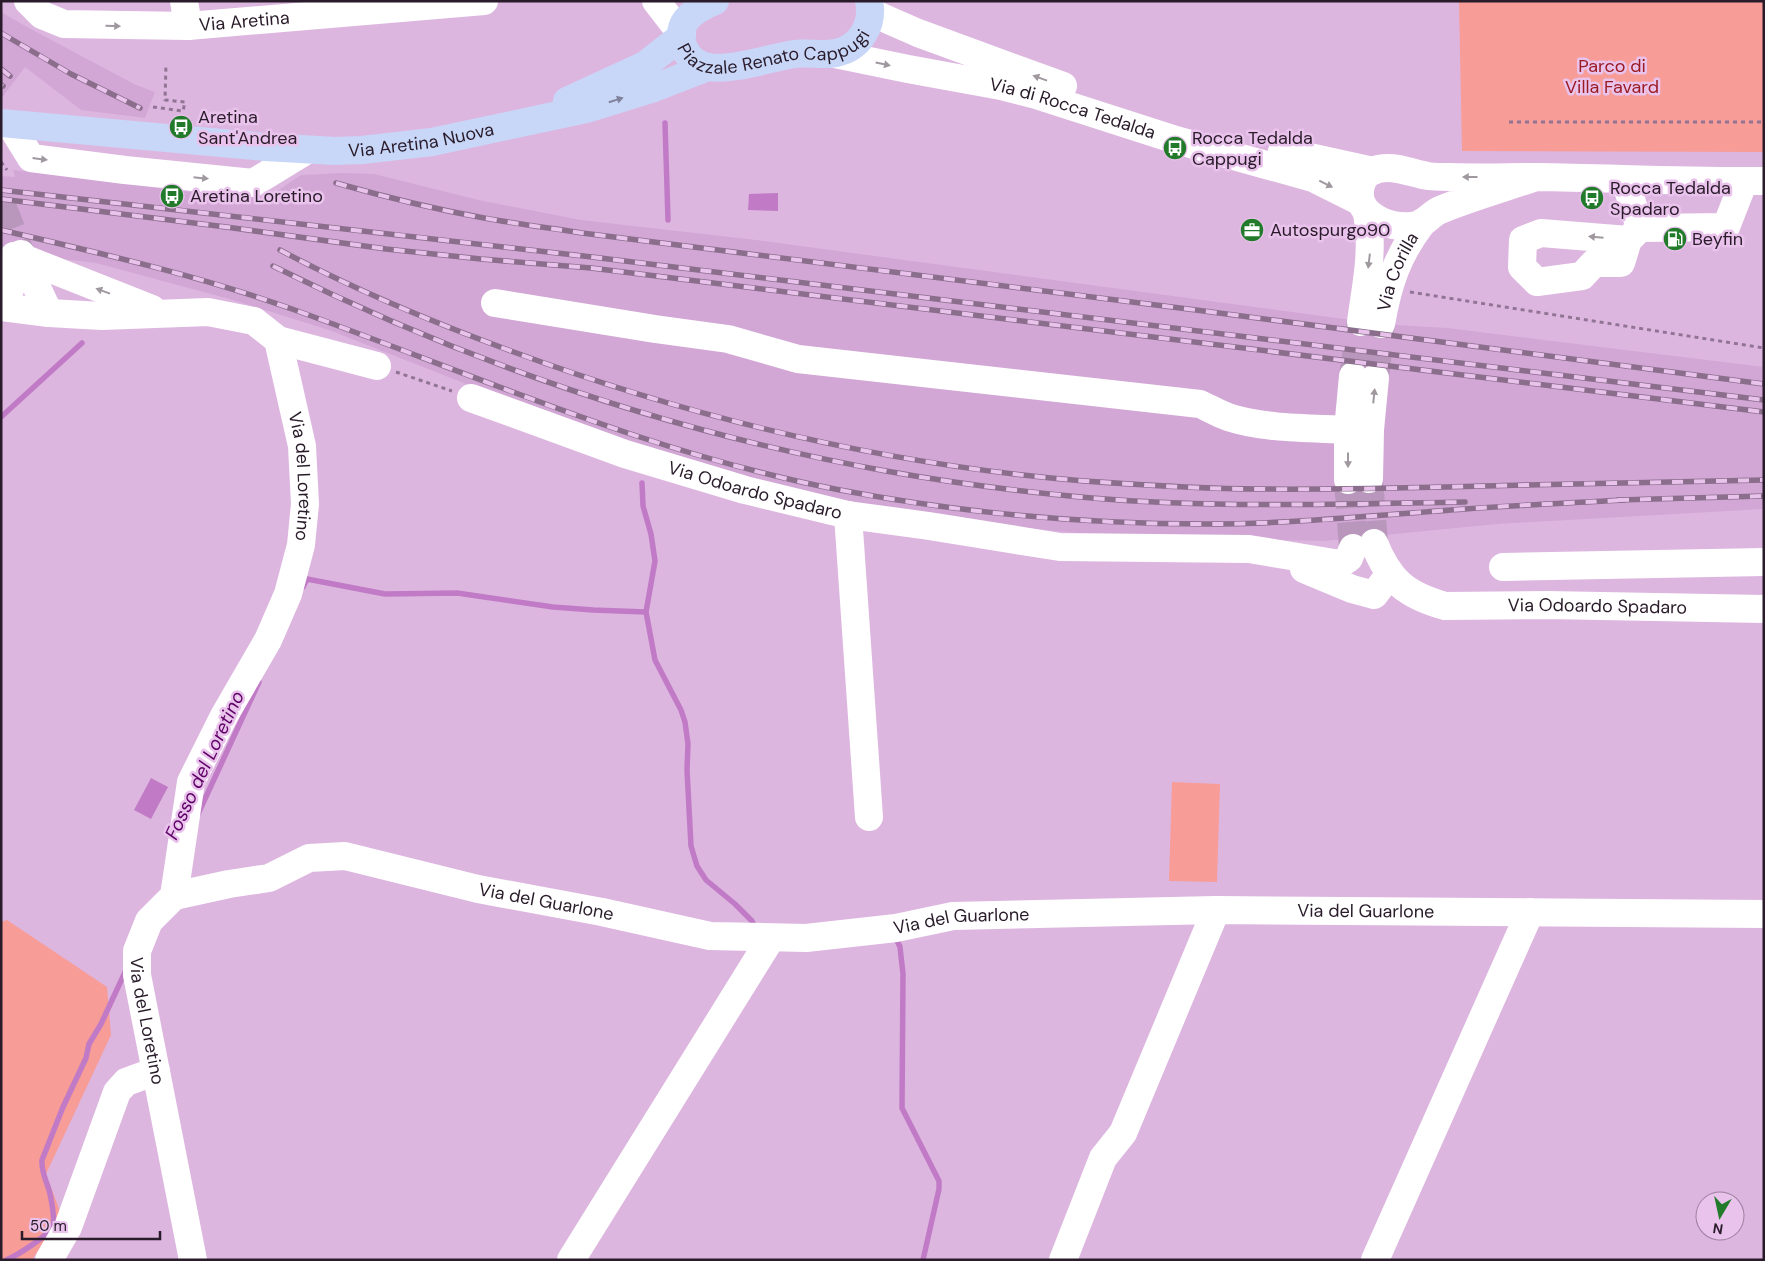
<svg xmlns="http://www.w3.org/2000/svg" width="1765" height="1261" font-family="'DM Sans',sans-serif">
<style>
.built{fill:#d2a7d5}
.green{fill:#f79c96}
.water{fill:#c17bc6}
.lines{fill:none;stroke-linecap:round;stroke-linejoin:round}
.stream{stroke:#c17bc6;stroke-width:5.5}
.minor-tunnel{stroke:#b997bc;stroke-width:28;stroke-dasharray:28 14;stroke-linecap:butt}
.path{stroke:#917493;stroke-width:3;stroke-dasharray:4 4;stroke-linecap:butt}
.minor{stroke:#fff;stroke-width:28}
.major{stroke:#c8d7f8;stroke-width:28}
.rail-casing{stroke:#8a6e8c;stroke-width:5.5}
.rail{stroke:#eac3ed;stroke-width:4;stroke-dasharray:11;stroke-linecap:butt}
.oneway{fill:#9f989f}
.oneway2{fill:#80829b}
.labels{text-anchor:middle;stroke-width:5;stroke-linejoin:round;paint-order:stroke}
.street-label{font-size:18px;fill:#291b2a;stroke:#eac3ed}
.park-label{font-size:18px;fill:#9a1c23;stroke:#eac3ed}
.poi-label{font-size:18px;fill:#291b2a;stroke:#eac3ed;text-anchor:start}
.water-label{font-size:19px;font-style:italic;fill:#5e0166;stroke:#eac3ed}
</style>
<rect width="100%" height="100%" fill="#ddb6e0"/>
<g class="built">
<polygon points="1,12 29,28 134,84 155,92 145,118 81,110 25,67 1,99"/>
<polygon points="13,170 232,197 268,197 301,175 341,173 374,174 483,201 581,220 756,240 1381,324 1448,328 1764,367 1764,509 1497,524 1324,541 1119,537 1035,529 877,508 786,488 664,453 494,395 329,330 233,300 96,263 1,252 1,176 15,177"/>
</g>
<g class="green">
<polygon points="1459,1 1764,1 1764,152 1462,151"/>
<polygon points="1172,782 1220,784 1217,882 1169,881"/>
<polygon points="7,920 107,987 111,1035 46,1174 61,1214 32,1260 1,1260 1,922"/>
</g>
<g class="water">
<polygon points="778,193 778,211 748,210 749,194"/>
<polygon points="151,778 168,787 151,819 134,810"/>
</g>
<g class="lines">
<g class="stream">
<polyline points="665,123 668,220"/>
<polyline points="1,417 82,343"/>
<polyline points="642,483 643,506 651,534 655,561 646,612 655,660 681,710 685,722 688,744 687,770 691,846 697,866 706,880 735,904 752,921 755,928"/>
<polyline points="303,587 307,579 385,594 457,593 553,607 593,610 646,612"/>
<polyline points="198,814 259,682"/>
<polyline points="895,936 900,947 903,974 902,1108 939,1181 939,1189 923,1260"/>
<path d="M6,1260C16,1256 49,1236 53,1225C55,1219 51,1197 49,1190C46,1180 41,1171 42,1160L63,1107L86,1058L89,1044L101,1024L126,970"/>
</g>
<g class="minor-tunnel">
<polyline points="1,203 21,254"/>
<polyline points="1353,376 1361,322"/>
<polyline points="1375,378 1381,324"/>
<polyline points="1369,479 1374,543"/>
<polyline points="1348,480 1353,548"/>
</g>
<g class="path">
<polyline points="153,107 183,111 185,102 165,100 166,64"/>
<polyline points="1509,122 1764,122"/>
<polyline points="1,162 7,170"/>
<polyline points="1410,292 1764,348"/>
<polyline points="396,372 452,391"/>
</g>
<g class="minor">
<path id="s1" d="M28,1L42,15L64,24L188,26L484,1"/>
<polyline points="184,1 188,26"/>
<polyline points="656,1 673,23 682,30"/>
<polyline points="870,12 918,33 1063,86"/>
<path id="s2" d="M835,54L908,69L1001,86L1036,95L1176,140L1313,178L1361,202"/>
<polyline points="10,124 31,158 125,170 253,183 307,150"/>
<polyline points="1282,151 1373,171"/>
<path d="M1536,177C1504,188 1471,197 1440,210C1429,215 1425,225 1411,226C1401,227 1390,225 1381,221C1373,217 1366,213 1362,204C1357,193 1361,176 1372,171C1391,163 1410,173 1428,176C1435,177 1443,177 1450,177C1479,178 1508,177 1537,177C1613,178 1688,182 1764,181"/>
<polyline points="1625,180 1640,228 1726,227 1744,181"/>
<polyline points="1628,240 1621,263 1594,263 1582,276 1537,282 1522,267 1523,240 1541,233 1628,240 1640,228"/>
<polyline points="21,254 49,313"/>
<polyline points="23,258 152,309"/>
<path d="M495,303L655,329L728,339L798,359L1200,404C1209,408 1219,414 1228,417C1263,429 1311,428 1348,430"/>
<path d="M1,304C14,286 16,278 14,256"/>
<path id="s3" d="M1,307L49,313L102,316L208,312L254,321L278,340L302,446L305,504L301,545L288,594L268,640L224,716L191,782L174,896L149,921L137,951V975L193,1260"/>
<path d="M1361,322C1366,284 1374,251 1367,213"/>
<path id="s4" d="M1381,324C1388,284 1397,256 1422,223"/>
<polyline points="278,340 377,366"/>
<path id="s5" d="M471,398L625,454L745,490L848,515L929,526L1060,547L1249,549L1340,564L1349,558L1353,548"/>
<polyline points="1369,479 1370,430 1375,378"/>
<polyline points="1348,480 1348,430 1353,376"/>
<polyline points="848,515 869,817"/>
<path id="s6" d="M1374,543C1389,581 1406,595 1445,606L1547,605L1764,609"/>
<polyline points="1503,567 1764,562"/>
<polyline points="1304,569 1352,589 1374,595 1389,575"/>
<path id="s7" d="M174,896L229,884L269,878L309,858L345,856L478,889L602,912L710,936L806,938L896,928L953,916L1216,910L1764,914"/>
<polyline points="49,1260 68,1227 117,1092 126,1082 156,1071"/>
<polyline points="571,1260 771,938"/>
<polyline points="1063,1260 1103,1158 1123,1133 1216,910"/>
<polyline points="1375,1260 1530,912"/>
</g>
<g class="major">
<path id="s8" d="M715,1C705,5 693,11 686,20C673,38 687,63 708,67C731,71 770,58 794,54C808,52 823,56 836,53C860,48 874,25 869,1"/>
<polyline points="567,101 645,65 682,36"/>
<path id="s9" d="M1,123L265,147L335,151L362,150L432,142L586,109L654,88L708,67"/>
</g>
<g class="rail-casing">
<g id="rail">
<polyline points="1,33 71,74 140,108"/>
<polyline points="1,69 10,76"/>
<polyline points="1,85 3,86"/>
<path d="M336,183C385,197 434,209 484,218C517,224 550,228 582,233L1196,310L1764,384"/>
<polyline points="1,190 592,257 1764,400"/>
<polyline points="1,199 226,227 386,249 481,259 591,268 1764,412"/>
<path d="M1,230C99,253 197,275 292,309C473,374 650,454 840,490C961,513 1083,524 1206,524C1293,524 1379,515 1465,509C1518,505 1571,503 1624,500"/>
<path d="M280,250C355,290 432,322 511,351C695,419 888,465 1084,481C1142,485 1201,489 1259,489C1349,490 1438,487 1527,485C1606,483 1685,482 1764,480"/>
<path d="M273,266C466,362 674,433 886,471C947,482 1009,490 1070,496C1201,509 1334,504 1465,502"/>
<polyline points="1618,500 1764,496"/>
</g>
</g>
<use href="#rail" class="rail"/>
</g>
<defs><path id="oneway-solid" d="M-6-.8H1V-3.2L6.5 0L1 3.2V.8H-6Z" transform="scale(1.25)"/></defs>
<g class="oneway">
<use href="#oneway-solid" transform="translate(113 26) rotate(1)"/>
<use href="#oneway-solid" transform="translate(883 64) rotate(12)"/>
<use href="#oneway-solid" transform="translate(1040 78) rotate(-160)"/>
<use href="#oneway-solid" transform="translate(40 159) rotate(7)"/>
<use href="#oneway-solid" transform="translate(1470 177) rotate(180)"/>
<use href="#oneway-solid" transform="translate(201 178) rotate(6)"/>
<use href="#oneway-solid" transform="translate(1326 184) rotate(26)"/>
<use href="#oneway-solid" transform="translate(1596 237) rotate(-175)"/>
<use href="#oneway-solid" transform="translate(1369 261) rotate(97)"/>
<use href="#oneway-solid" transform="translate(103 291) rotate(-160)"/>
<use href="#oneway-solid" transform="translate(1374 396) rotate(-84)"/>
<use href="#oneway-solid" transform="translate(1348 460) rotate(90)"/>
</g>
<use class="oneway2" href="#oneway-solid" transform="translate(616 100) rotate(-17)"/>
<defs>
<g id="bus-disc" transform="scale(1.25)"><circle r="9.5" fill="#227b2a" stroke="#eac3ed"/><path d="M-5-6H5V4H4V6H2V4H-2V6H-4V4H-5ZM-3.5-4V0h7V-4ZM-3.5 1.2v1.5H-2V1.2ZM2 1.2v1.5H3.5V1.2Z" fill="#fff"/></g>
<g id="office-disc" transform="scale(1.25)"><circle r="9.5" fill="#227b2a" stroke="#eac3ed"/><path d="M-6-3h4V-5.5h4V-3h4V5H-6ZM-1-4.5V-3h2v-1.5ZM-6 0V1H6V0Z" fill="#fff"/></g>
<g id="fuel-disc" transform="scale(1.25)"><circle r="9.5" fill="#227b2a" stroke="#eac3ed"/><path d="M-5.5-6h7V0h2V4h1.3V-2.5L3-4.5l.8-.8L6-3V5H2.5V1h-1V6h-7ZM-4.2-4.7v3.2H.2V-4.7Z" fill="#fff"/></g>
</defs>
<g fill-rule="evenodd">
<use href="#bus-disc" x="181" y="127"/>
<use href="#bus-disc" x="1175" y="148"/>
<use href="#bus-disc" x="172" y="196"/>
<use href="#bus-disc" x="1592" y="198"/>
<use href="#office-disc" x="1252" y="230"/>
<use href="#fuel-disc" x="1675" y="239"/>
</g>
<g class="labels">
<g class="street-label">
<text dy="6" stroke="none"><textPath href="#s1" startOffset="224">Via Aretina</textPath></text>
<text dy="6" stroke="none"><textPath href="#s8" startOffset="162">Piazzale Renato Cappugi</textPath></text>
<text dy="6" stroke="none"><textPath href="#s2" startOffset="244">Via di Rocca Tedalda</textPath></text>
<text dy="6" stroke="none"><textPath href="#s9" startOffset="422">Via Aretina Nuova</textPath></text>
<text dy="6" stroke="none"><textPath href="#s4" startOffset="55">Via Corilla</textPath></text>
<text dy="6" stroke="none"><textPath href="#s3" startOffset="424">Via del Loretino</textPath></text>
<text dy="6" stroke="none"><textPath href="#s5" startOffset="299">Via Odoardo Spadaro</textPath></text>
<text dy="6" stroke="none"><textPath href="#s6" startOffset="252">Via Odoardo Spadaro</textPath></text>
<text dy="6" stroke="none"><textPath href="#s7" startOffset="384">Via del Guarlone</textPath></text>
<text dy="6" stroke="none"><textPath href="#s7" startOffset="1209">Via del Guarlone</textPath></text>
<text dy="6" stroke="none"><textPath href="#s7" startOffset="804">Via del Guarlone</textPath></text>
<text dy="6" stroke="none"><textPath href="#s3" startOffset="1009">Via del Loretino</textPath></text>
</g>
<g class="park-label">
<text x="1612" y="72">Parco di<tspan x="1612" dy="21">Villa Favard</tspan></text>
</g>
<g class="poi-label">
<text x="198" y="123">Aretina<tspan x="198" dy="21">Sant'Andrea</tspan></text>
<text x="1192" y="144">Rocca Tedalda<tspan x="1192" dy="21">Cappugi</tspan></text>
<text x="1610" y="194">Rocca Tedalda<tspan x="1610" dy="21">Spadaro</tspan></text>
<text x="190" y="202">Aretina Loretino</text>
<text x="1270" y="236">Autospurgo90</text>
<text x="1692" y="245">Beyfin</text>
</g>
<g class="water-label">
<text transform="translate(204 765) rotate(-65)" y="7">Fosso del Loretino</text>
</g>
</g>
<rect width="1765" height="1261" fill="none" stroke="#291b2a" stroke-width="5"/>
<g transform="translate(1720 1216) rotate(189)"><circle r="24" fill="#eac3ed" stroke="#9d809f"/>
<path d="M0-4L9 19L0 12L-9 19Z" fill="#227b2a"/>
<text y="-8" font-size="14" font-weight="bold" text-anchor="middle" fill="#291b2a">N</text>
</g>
<path d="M22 1231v8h138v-8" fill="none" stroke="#291b2a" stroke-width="2.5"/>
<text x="30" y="1231" font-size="15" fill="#291b2a" stroke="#eac3ed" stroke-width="4" paint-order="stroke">50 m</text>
</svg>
